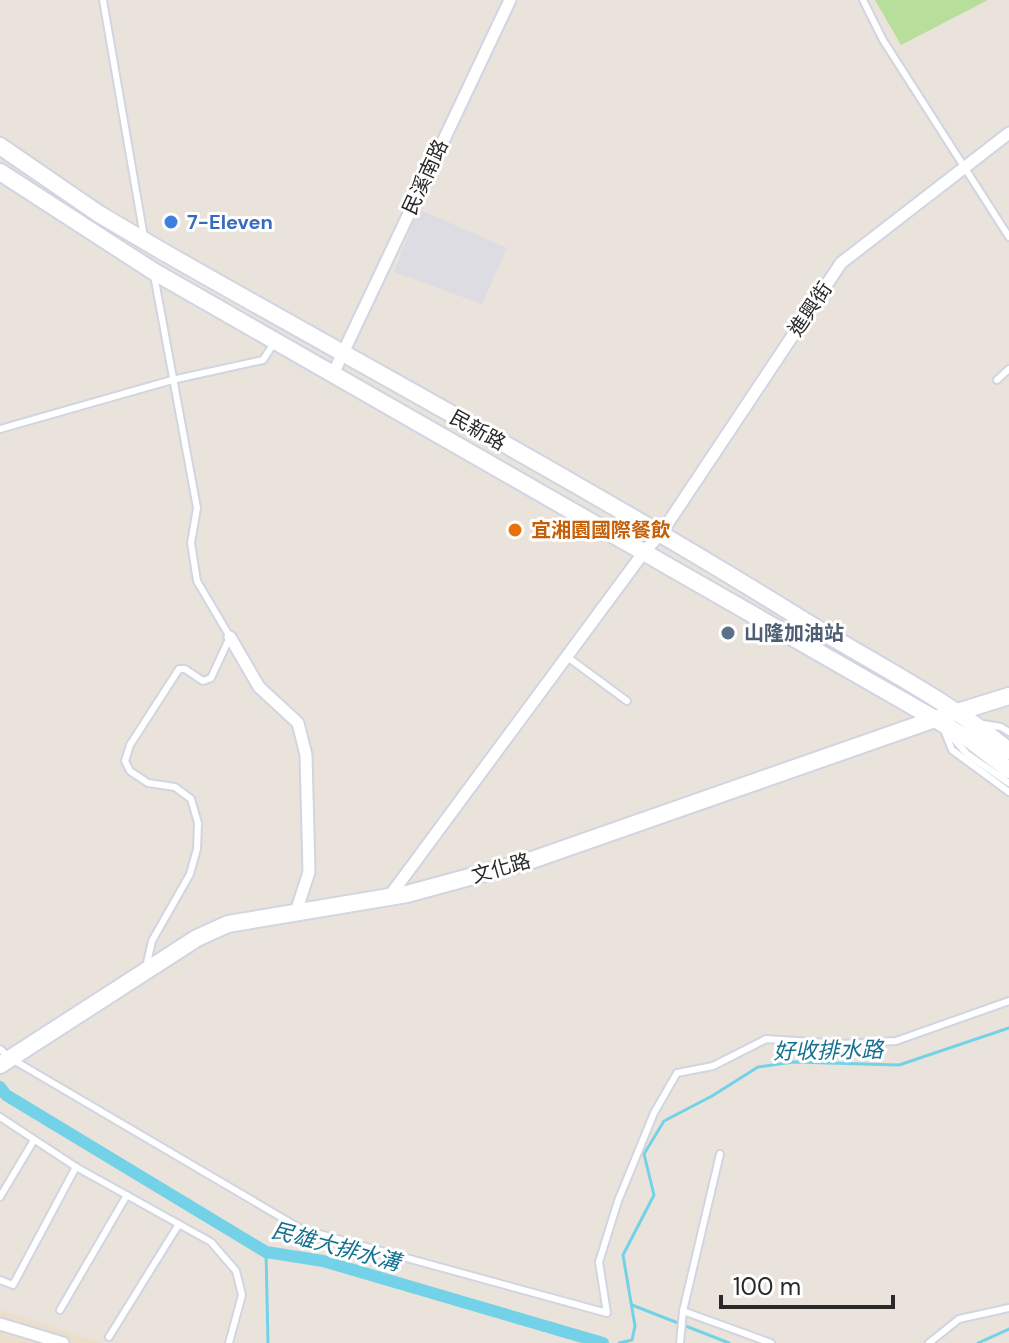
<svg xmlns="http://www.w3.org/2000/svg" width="1009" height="1343" font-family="'DM Sans','Noto Sans TC',sans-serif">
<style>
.industrial{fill:#dddce3}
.education{fill:#ebdecb}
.green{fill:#b7de9a}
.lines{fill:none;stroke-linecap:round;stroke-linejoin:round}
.stream{stroke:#73d2e7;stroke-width:3}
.canal{stroke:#73d2e7;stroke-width:12}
.lane-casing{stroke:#d1d5e1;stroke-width:10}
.street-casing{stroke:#d1d5e1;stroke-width:15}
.secondary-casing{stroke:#d1d5e1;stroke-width:20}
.lane{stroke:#fff;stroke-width:6}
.street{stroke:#fff;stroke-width:11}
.secondary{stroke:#fff;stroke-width:16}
.shop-dot{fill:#3f7fe0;stroke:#fff;stroke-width:3}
.food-dot{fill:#e8710a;stroke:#fff;stroke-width:3}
.service-dot{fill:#5c6f8a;stroke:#fff;stroke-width:3}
.labels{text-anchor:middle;stroke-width:6;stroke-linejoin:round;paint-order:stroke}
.street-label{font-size:20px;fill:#292929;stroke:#fff}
.shop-label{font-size:20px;font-weight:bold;fill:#366cbe;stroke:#fff;text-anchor:start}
.food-label{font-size:20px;font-weight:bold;fill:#c56008;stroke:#fff;text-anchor:start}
.service-label{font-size:20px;font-weight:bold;fill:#4e5e75;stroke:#fff;text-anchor:start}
.water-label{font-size:22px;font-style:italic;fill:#147091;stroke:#fff}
</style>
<rect width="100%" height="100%" fill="#eae3db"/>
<polygon class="industrial" points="418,209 507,248 482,304 394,272"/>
<polygon class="education" points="0,1310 101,1343 0,1343"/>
<polygon class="green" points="875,0 988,0 901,45"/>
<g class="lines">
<g class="stream">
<polyline points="266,1252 268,1343"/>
<polyline points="632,1305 729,1343"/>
<polyline points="619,1343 632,1340 635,1326 623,1255 654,1195 644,1154 664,1121 712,1096 758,1067 793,1062 899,1065 1009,1028"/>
<polyline points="978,1343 1009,1329"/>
</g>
<polyline class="canal" points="0,1087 6,1095 266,1252 323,1261 603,1343"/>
<g class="lane-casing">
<g id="lane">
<polyline points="103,0 144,237"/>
<polyline points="863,0 883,40 1009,237"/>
<polyline points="997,380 1009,369"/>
<polyline points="0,429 172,380 263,360 274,343"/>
<polyline points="566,656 627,701"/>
<polyline points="983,724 1001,727 1009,732"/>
<polyline points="944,730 952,750 1009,792"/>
<polyline points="951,736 967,754 1009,783"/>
<polyline points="146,967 152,941 190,874 197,849 198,823 191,799 175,787 148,783 130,771 125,761 130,745 179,669 185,669 203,681 211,678 230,637 197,581 191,543 197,508 154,275"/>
<polyline points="0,1049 10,1058 301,1229 607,1313 599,1262 618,1201 654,1113 677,1073 713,1066 766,1039 842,1044 896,1041 1009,1001"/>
<polyline points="0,1117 76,1167 211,1242 236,1271 242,1295 229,1343"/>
<polyline points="0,1197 34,1140"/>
<polyline points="0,1280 13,1285 76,1167"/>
<polyline points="60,1310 127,1195"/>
<polyline points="683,1311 771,1343"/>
<polyline points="109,1337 179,1224"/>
<polyline points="680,1343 683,1311 720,1154"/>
<polyline points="929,1343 959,1319 1009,1308"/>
</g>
</g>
<g class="street-casing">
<g id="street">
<polyline points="333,374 510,0"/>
<polyline points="230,637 259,687 298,723 306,755 309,872 296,912"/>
<polyline points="389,897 644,552 662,532 841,263 1009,133"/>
<polyline points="0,1324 63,1343"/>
</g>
</g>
<g class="secondary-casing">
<g id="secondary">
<path d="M0,146L99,214L160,250C372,371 587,486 795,615C867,660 944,697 1009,751"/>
<polyline points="0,172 153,271 935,719 970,740 1009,770"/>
<polyline points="0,1065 197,938 228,924 407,894 532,860 935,719 1009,696"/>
</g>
</g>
<use href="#lane" class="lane"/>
<use href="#street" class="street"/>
<use href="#secondary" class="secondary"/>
</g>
<circle class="shop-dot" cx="171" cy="222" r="8"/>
<circle class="food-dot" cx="515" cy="530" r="8"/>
<circle class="service-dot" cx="728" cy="633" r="8"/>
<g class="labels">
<g class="street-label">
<text transform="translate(425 177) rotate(-65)" y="7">民溪南路</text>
<text transform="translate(810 309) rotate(-56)" y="7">進興街</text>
<text transform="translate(478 430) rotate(29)" y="7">民新路</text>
<text transform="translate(501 868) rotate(-16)" y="7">文化路</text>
</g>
<g class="shop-label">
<text x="187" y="229">7-Eleven</text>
</g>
<g class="food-label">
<text x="531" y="537">宜湘園國際餐飲</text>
</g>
<g class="service-label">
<text x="744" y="640">山隆加油站</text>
</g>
<g class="water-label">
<text transform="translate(828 1050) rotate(-1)" y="8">好收排水路</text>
<text transform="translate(336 1246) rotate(15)" y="8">民雄大排水溝</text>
</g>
</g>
<path d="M721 1295v12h172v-12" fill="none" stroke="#292929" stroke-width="4"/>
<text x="733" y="1295" font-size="24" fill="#292929" stroke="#ffffff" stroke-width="6" paint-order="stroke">100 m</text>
</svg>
